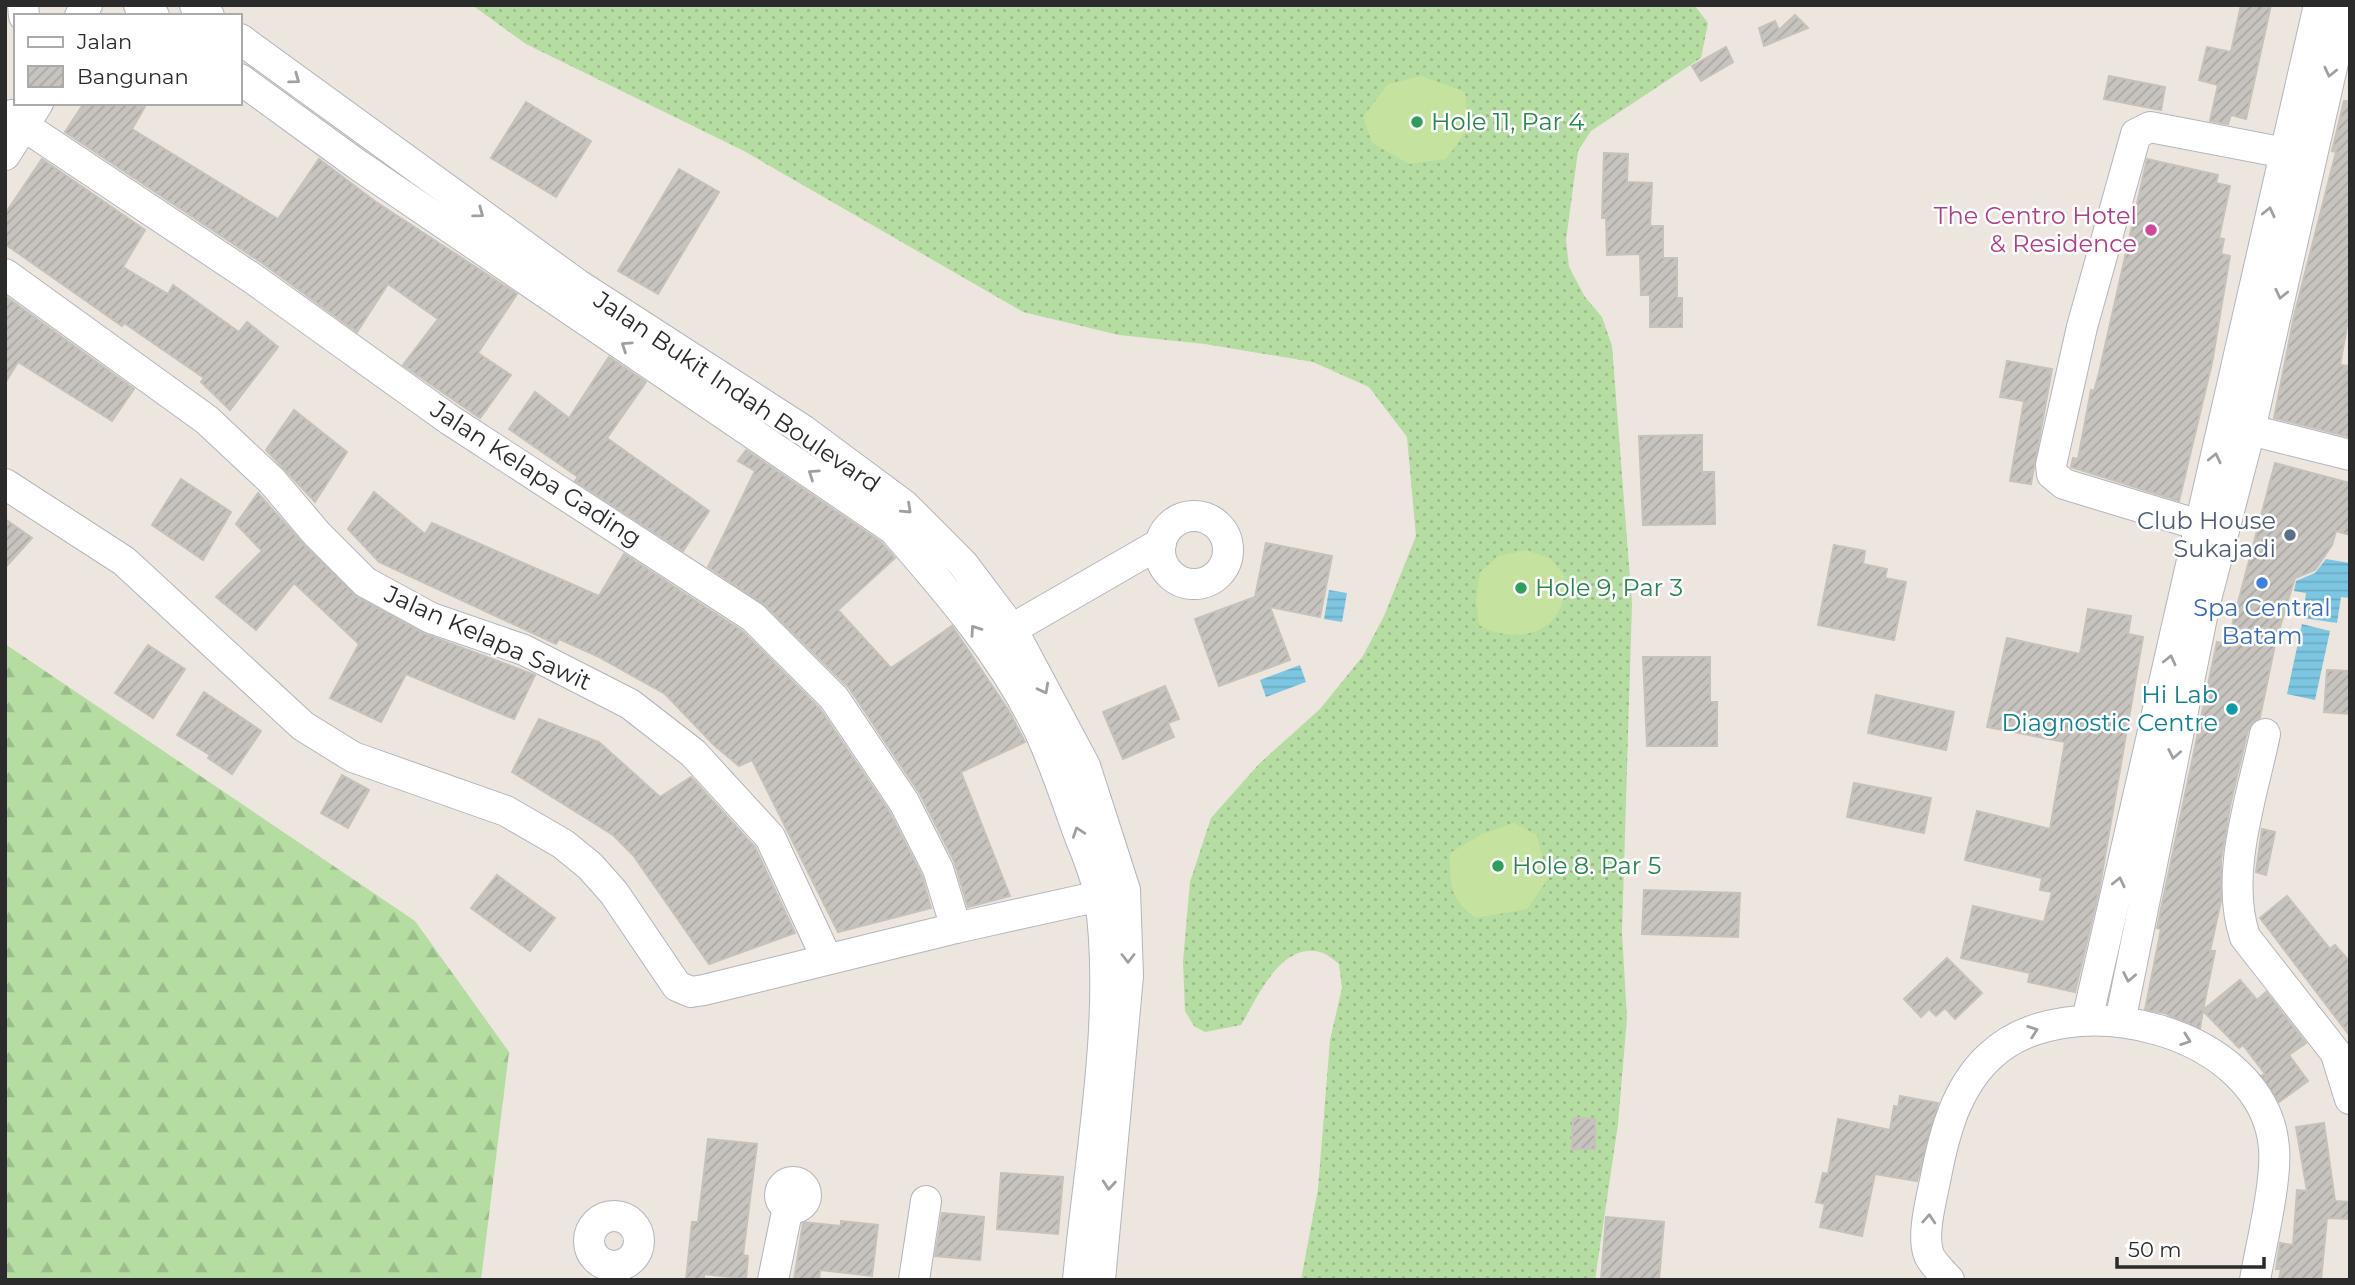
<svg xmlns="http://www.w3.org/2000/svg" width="2355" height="1285" font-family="Montserrat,sans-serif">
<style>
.grass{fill:url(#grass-dots)}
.forest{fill:url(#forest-firs)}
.pitch{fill:#c5e29e}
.water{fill:url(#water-rules)}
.building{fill:url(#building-hatch);stroke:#c7c2b9;stroke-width:2}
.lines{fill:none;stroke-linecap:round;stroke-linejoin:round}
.minor-casing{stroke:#b2b5bd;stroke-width:32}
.minor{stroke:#fff;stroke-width:30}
.oneway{stroke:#a0a0a0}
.leisure-dot{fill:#2e9e5b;stroke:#fff;stroke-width:2.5}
.hotel-dot{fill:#d1479c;stroke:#fff;stroke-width:2.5}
.service-dot{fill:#5c6f8a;stroke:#fff;stroke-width:2.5}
.shop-dot{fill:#3f7fe0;stroke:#fff;stroke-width:2.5}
.culture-dot{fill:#0f9aa8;stroke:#fff;stroke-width:2.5}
.labels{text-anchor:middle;stroke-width:5;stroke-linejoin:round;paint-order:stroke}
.leisure-label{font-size:24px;fill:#27864d;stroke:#fff;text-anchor:start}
.hotel-label{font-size:24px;fill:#b23c85;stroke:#fff;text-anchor:end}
.street-label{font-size:24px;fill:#2b2b2b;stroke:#fff}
.service-label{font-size:24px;fill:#4e5e75;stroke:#fff;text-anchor:end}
.shop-label{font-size:24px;fill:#366cbe;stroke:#fff}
.culture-label{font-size:24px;fill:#0d838f;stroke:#fff;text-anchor:end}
</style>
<defs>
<pattern id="grass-dots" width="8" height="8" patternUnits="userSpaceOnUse" patternTransform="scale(1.75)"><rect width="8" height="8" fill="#b5dca1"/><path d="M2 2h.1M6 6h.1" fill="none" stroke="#9cbd8b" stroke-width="1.8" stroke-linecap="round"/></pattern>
<pattern id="forest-firs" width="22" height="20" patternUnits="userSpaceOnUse" patternTransform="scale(1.75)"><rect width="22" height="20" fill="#b5dca1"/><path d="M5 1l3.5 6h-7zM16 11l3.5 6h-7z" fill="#9cbd8b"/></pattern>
<pattern id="water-rules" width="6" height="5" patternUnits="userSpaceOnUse" patternTransform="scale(1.75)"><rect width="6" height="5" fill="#7dc6e2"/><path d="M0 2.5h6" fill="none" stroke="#6caac2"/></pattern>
<pattern id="building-hatch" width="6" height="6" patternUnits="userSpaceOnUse" patternTransform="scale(1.75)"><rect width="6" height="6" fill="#c7c3be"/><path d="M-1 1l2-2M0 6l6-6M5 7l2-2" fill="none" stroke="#aba8a3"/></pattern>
</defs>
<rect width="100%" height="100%" fill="#ece6df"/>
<path class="grass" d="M472,5L1695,6L1708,23L1701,58L1591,131L1578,151L1566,240L1569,267L1585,297L1602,317L1612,346L1632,604L1622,932L1627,1018L1618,1124L1595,1280H1301L1318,1189L1330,1040L1342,988L1339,964C1334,960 1326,953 1320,952C1280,942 1257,999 1241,1025L1205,1032L1194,1026L1185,1011L1183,961L1190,882L1211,818L1259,764L1320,709L1363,656L1384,616L1416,536L1407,437L1369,387L1313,362L1205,344L1119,335L1023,312L744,151L526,44Z"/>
<polygon class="forest" points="5,644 415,921 509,1052 481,1280 5,1280"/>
<g class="pitch">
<polygon points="1422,76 1465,92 1470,127 1446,159 1409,164 1372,143 1363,117 1388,84"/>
<path d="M1526,550L1550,558L1564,575C1563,584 1565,595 1562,603C1551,640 1506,641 1479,625L1476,600L1480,572L1499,556Z"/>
<path d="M1514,823L1537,835L1548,879L1527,909L1476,918C1449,899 1450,885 1450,853L1482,834Z"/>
</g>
<g class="water">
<polygon points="2326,559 2350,563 2350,598 2341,597 2337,623 2303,618 2306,593 2294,591 2296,581 2315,573"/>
<polygon points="1329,590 1347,593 1342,622 1324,619"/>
<polygon points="2302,624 2330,631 2315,700 2287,694"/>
<polygon points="1300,665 1306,682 1266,697 1260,680"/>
</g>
<g class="building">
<polygon points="2241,5 2271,5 2246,119 2231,115 2228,124 2210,121 2218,85 2199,80 2207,47 2231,52"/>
<polygon points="1795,15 1808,28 1764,46 1759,28 1775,21 1779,30"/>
<polygon points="1726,47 1733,62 1701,81 1692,66"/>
<polygon points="2109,76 2165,87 2161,110 2104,99"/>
<polygon points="2344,101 2350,101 2350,310 2340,365 2350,366 2350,437 2274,418 2294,316 2336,152 2332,151"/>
<polygon points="526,102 591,141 556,197 491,158"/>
<polygon points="84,103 147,103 132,129 278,219 319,159 376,202 517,294 478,353 511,375 480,418 403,365 438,319 388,284 357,332 262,263 65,132"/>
<polygon points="1604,153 1628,154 1627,182 1652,183 1650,226 1663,226 1663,258 1677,258 1677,298 1682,298 1682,327 1650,327 1650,295 1641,295 1640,254 1607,255 1606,218 1602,218"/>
<polygon points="42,159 145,230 123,267 168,294 173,285 239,332 247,322 278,347 230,410 201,382 204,378 124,323 122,326 5,244 5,214"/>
<polygon points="2147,159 2218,175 2216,183 2230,186 2219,238 2224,239 2221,254 2230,256 2224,291 2212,363 2179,501 2071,467 2073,458 2078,459 2091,390 2094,391 2099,373"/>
<polygon points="679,169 719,192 658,294 618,271"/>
<polygon points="5,296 134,389 112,421 18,362 5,383"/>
<polygon points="609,357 646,382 607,438 709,511 683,551 575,481 578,477 509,429 535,392 569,418"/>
<polygon points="2007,361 2052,369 2031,484 2010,481 2024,401 2000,397"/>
<polygon points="294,410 347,452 315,502 266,450"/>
<polygon points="1702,435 1702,472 1714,472 1715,524 1643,525 1639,436"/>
<polygon points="746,450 881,542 895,558 838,610 891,668 952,626 1009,711 1025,742 961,772 1010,896 968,907 954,861 920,794 849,688 765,605 708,567 755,471 738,461"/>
<polygon points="2275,463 2350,483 2350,535 2336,531 2332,545 2315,570 2295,578 2276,640 2260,717 2248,730 2230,806 2221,860 2221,901 2210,951 2215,951 2203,1010 2240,980 2257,1000 2266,992 2306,1043 2289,1055 2308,1081 2279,1102 2261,1076 2265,1074 2243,1045 2239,1048 2203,1011 2200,1028 2164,1013 2145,1010 2161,929 2157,928 2217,642 2227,644"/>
<polygon points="181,479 231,512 203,560 152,525"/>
<polygon points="374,492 425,534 432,523 599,596 624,554 742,631 820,709 889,811 922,876 931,908 838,932 752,760 739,766 714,745 665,694 597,656 559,639 556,644 379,562 348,529"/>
<polygon points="258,493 305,546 357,597 425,634 535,675 514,719 406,674 381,722 330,698 359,644 294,583 256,630 216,597 262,551 236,524"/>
<polygon points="5,519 32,538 5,568"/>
<polygon points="1266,543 1332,556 1320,617 1270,607 1290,660 1219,686 1195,619 1255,597"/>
<polygon points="1834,545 1865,551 1863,564 1887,569 1885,578 1906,582 1894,640 1818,625"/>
<polygon points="2088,609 2131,616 2128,634 2143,637 2099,891 2075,992 2028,982 2030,973 1961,958 1973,906 2044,922 2052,892 2040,890 2042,878 1965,860 1977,811 2050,829 2065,742 1987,727 2007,638 2080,654"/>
<polygon points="148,645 185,669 153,718 115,693"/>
<polygon points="1643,657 1710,657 1710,702 1717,702 1717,746 1647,746"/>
<polygon points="2327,670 2350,671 2350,714 2324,712"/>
<polygon points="1165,686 1179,719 1168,723 1174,737 1123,759 1103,712"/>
<polygon points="204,692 261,731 232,774 208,758 210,755 177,735"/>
<polygon points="1876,695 1954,712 1946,750 1868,733"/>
<polygon points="539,719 599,742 660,797 691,777 755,847 795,933 709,964 633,855 613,835 512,772"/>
<polygon points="342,775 369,790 348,828 321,813"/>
<polygon points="1854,783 1931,798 1924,833 1847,817"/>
<polygon points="2262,829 2275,832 2266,875 2256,872"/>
<polygon points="497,875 555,918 530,951 471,908"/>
<polygon points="1644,890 1740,893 1738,937 1642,934"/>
<polygon points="2287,896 2330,949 2335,945 2350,962 2350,1036 2260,918"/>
<polygon points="1947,958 1982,993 1955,1019 1945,1008 1936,1016 1929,1009 1921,1017 1904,999"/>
<polygon points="1900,1096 1938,1103 1917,1181 1875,1174 1862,1236 1820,1227 1825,1204 1816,1202 1823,1173 1828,1174 1838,1119 1890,1130 1894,1106 1898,1107"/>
<polygon points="1573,1118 1595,1119 1595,1149 1572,1149"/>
<polygon points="2324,1123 2335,1201 2350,1202 2350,1219 2327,1218 2321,1280 2279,1280 2281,1269 2276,1269 2280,1243 2293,1245 2297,1190 2307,1191 2296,1127"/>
<polygon points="708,1139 757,1144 743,1255 748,1256 746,1279 704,1274 704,1280 686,1280 692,1222 698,1222"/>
<polygon points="1001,1173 1063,1177 1058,1234 997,1229"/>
<polygon points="942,1213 984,1217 980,1260 935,1256"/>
<polygon points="1606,1217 1664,1222 1659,1280 1601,1279"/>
<polygon points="841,1221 878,1225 872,1276 820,1270 819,1280 794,1280 803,1222 841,1226"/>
</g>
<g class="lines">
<g class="minor-casing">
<g id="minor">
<polyline points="23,5 24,16"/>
<polyline points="139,5 154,16"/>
<polyline points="195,5 209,16"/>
<polyline points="80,16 87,5"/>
<polyline points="240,39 577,284 803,430 904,505 963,564 1012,629 1085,766 1125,890 1128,976 1100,1280"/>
<path d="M240,79L358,165L893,529C947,591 1003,655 1039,730C1054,762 1065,796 1077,829C1085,851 1097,876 1100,899C1117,1017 1089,1161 1078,1280"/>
<polyline points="12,115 33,132 252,278 450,420 753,617 834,698 904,802 938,869 956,928"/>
<polyline points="5,155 38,103"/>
<polyline points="5,274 207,420 272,481 317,534 365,582 431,618 524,650 630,704 693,753 770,837 827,959"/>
<polyline points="2250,430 2350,455"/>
<polyline points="5,484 124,561 303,726 353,757 506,811 563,844 590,866 614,893 677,986 691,992 704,990 956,928 1118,892"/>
<circle cx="1194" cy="550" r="34"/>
<polyline points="2219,531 2064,484 2052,474 2051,465 2082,327 2136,134 2150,127 2301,156"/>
<polyline points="1012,629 1161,543"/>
<path d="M2265,734C2252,797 2224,875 2245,937L2350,1071"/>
<polyline points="2087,1020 2319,5"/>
<polyline points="2120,1022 2204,607 2250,430 2346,5"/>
<polyline points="2336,1054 2350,1099"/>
<circle cx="793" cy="1195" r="13"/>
<circle cx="614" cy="1241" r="25"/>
<polyline points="773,1280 788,1207"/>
<polyline points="914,1280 926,1201"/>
<path d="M1949,1280C1943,1273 1932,1263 1929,1255C1921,1235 1932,1197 1936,1176C1944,1134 1956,1088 1989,1057C2068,981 2265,1030 2274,1148C2277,1181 2261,1245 2255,1280"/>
</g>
</g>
<use href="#minor" class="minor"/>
</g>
<defs><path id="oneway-chevron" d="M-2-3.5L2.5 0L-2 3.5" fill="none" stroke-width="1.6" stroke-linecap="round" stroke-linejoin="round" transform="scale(1.75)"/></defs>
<g class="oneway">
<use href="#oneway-chevron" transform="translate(2330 72) rotate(103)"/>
<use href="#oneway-chevron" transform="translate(295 79) rotate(36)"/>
<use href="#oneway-chevron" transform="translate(2269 212) rotate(-77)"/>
<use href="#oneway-chevron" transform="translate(479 213) rotate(36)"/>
<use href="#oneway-chevron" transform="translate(2281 294) rotate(103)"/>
<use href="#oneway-chevron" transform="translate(626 346) rotate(-146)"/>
<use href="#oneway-chevron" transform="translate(2215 458) rotate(-77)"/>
<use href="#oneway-chevron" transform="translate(813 474) rotate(-146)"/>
<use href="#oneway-chevron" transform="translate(907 509) rotate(43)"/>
<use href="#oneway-chevron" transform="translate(975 630) rotate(-125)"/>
<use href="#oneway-chevron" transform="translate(2170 660) rotate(-77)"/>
<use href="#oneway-chevron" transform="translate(1044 689) rotate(62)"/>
<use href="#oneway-chevron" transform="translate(2174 754) rotate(101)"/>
<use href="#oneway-chevron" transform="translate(1078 832) rotate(-109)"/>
<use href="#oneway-chevron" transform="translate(2119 882) rotate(-77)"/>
<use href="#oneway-chevron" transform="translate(1128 958) rotate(90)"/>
<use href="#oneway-chevron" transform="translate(2129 977) rotate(101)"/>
<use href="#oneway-chevron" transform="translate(2033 1031) rotate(-19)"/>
<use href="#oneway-chevron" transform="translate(2186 1040) rotate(20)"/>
<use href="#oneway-chevron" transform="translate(1109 1185) rotate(95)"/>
<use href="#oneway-chevron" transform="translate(1929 1219) rotate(-86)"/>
</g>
<g class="leisure-dot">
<circle cx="1417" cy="122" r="7"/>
<circle cx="1521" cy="588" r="7"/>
<circle cx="1498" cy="866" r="7"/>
</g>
<circle class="hotel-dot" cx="2151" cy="230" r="7"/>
<circle class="service-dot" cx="2290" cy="535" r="7"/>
<circle class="shop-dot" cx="2262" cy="583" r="7"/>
<circle class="culture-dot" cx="2232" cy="709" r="7"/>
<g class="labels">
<g class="leisure-label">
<text x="1431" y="130">Hole 11, Par 4</text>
<text x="1535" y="596">Hole 9, Par 3</text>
<text x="1512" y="874">Hole 8. Par 5</text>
</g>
<g class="hotel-label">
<text x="2137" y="224">The Centro Hotel<tspan x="2137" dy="28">&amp; Residence</tspan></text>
</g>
<g class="street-label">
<text transform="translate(737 392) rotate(34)" y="8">Jalan Bukit Indah Boulevard</text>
<text transform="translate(536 474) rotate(33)" y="8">Jalan Kelapa Gading</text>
<text transform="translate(488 638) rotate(24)" y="8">Jalan Kelapa Sawit</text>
</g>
<g class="service-label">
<text x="2276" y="529">Club House<tspan x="2276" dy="28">Sukajadi</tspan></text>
</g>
<g class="shop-label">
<text x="2262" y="616">Spa Central<tspan x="2262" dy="28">Batam</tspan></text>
</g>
<g class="culture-label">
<text x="2218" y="703">Hi Lab<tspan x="2218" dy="28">Diagnostic Centre</tspan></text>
</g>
</g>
<rect width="2355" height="1285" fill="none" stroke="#2b2b2b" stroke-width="14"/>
<rect x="14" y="14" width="228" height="91" fill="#ffffff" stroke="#aaaaaa" stroke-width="2"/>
<rect x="28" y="37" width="35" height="10" fill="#ffffff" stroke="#aaaaaa" stroke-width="2"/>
<text x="77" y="49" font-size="21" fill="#2b2b2b">Jalan</text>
<rect x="28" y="66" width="35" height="21" fill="url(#building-hatch)" stroke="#aaaaaa" stroke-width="2"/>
<text x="77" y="84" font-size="21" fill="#2b2b2b">Bangunan</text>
<path d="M2117 1257v10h147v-10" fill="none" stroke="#2b2b2b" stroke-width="3.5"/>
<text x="2128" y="1257" font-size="21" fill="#2b2b2b" stroke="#ffffff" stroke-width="5" paint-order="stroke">50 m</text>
</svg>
